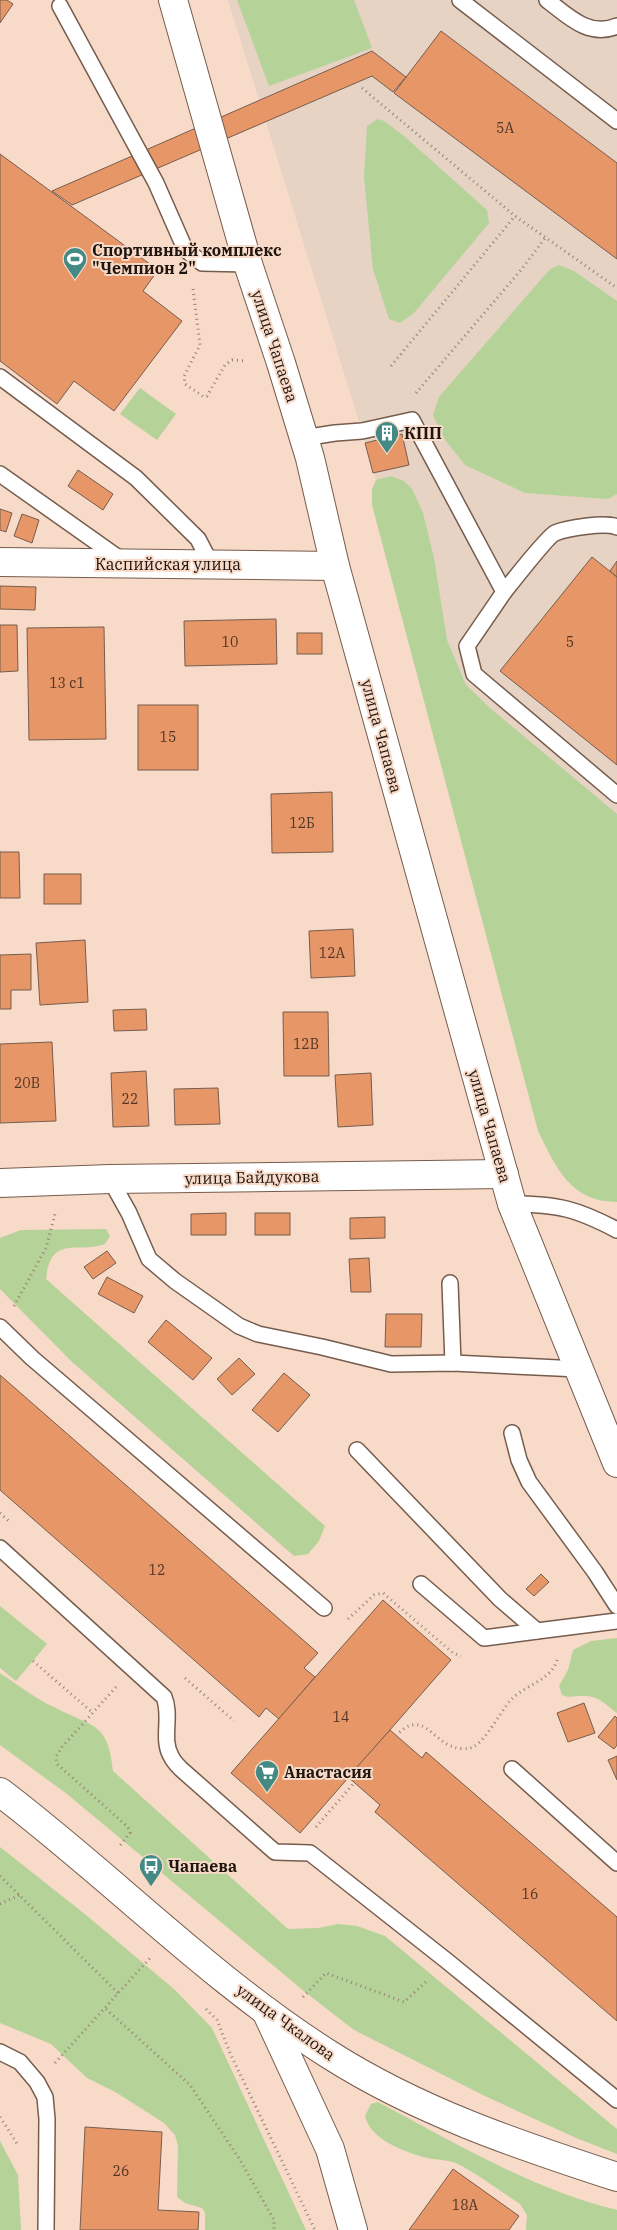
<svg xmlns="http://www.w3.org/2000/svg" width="617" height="2230" font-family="'IBM Plex Serif',serif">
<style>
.education{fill:#e6d3c4}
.green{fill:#b5d299}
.building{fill:#e69667;stroke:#775d4e}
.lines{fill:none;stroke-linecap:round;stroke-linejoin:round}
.lane-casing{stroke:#765c4d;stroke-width:18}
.street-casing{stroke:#765c4d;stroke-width:30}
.secondary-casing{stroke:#765c4d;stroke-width:30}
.path{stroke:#968175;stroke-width:3;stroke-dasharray:1 4;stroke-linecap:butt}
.lane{stroke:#fff;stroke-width:15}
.street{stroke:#fff;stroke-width:28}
.secondary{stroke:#fff;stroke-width:28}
.labels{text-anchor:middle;stroke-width:4;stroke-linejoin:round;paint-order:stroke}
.number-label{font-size:14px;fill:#513525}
.poi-label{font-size:16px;font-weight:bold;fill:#1f150f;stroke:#f8dac8;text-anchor:start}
.street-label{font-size:16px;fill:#1f150f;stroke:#f8dac8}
</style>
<rect width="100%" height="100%" fill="#f8dac8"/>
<polygon class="education" points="228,0 617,0 617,1172 561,1144 362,431"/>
<g class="green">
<polygon points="237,0 354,0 372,48 269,86"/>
<polygon points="378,119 384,121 404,136 487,210 489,223 413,314 400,323 389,319 373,269 364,177 367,126"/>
<polygon points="559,265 574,271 617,301 617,494 608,499 525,493 465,465 445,440 433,415 439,397 550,269"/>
<polygon points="140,388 176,414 157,440 120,414"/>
<path d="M391,476L404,481L412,489L423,513L434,558L447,640L466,685L490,708L617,814V1202C570,1202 556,1167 538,1131L372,505V489L376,480Z"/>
<path d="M106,1229L110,1236L105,1244C77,1254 51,1234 46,1279L325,1526L319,1541L308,1554L294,1556L71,1361L0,1289V1238L21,1230Z"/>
<polygon points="0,1606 47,1644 16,1681 0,1668"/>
<path d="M617,1638V1713C607,1706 599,1696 586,1696C577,1695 570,1699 562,1695L559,1686L568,1670L573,1650L591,1641Z"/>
<path d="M0,1673C18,1685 36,1699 56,1708C94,1728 108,1722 113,1771L288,1929L318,1928L338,1924L357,1926L385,1936L617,2129V2154L576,2138L487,2097L354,2030L305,1992L67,1794L0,1745Z"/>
<polygon points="0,1847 86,1915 175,1990 212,2028 306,2230 205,2230 205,2213 202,2208 185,2203 177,2197 178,2146 175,2135 164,2123 117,2093 87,2078 51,2044 0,2023"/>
<path d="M378,2102C455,2143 532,2189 617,2210V2230H526L527,2215L520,2204C500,2191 479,2175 458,2164C447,2159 434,2160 423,2157C403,2151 370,2139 365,2116L371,2104Z"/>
<polygon points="0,2141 18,2175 21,2230 0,2230"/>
</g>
<g class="building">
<polygon points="0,0 7,0 13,4 0,23"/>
<polygon points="441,31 617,163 617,259 394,93"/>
<polygon points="372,51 406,77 393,92 372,76 72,205 52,191"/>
<polygon points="0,154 158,270 143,291 182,321 114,411 74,381 57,404 0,361"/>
<polygon points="402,434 409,465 373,473 365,443"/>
<polygon points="78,470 113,494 103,510 68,486"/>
<polygon points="0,509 12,513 6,532 0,530"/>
<polygon points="22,514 39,520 32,543 14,536"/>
<polygon points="592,557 617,577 617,765 500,671"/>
<polygon points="617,561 617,577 610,571"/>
<polygon points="0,586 36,587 35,610 0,609"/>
<polygon points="276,619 277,664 185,666 184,621"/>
<polygon points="0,625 17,625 18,671 0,672"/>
<polygon points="104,627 106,739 29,740 27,628"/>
<rect x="297" y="633" width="25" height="21"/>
<rect x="138" y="705" width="60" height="65"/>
<polygon points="332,792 333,852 272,853 271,794"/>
<polygon points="0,852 19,852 20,898 0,898"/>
<rect x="44" y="874" width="37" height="30"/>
<polygon points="353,929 355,976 311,978 309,931"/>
<polygon points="85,940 88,1002 40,1005 36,943"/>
<polygon points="31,954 31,990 11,990 11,1009 0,1009 0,955"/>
<polygon points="146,1009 147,1030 114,1031 113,1010"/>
<polygon points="283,1012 328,1012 329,1076 284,1076"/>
<polygon points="52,1042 56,1121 0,1123 0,1044"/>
<polygon points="146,1071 149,1126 113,1127 111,1073"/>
<polygon points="371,1073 373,1125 338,1127 335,1075"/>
<polygon points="218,1088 220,1124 175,1125 174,1089"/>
<polygon points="226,1213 226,1235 191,1235 191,1214"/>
<rect x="255" y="1213" width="35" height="22"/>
<polygon points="385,1217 385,1238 350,1239 350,1218"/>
<polygon points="107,1251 116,1263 93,1279 84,1267"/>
<polygon points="369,1258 371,1292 351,1292 349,1259"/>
<polygon points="107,1277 143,1296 134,1313 98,1294"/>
<polygon points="386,1314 422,1314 421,1347 385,1347"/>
<polygon points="166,1320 212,1358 193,1380 148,1342"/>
<polygon points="239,1358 255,1374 232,1395 217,1379"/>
<polygon points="284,1373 310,1395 278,1432 252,1410"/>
<polygon points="0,1375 318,1653 304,1668 315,1677 279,1719 266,1708 259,1717 0,1490"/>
<polygon points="541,1574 549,1582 534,1596 526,1589"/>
<polygon points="383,1600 451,1660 300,1833 231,1773"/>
<polygon points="584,1703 595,1733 568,1742 557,1713"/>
<polygon points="615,1716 617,1718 617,1745 614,1749 598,1737"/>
<polygon points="390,1730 422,1758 426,1752 617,1917 617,2021 375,1812 380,1805 348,1777"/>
<polygon points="617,1756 617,1780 608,1760"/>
<polygon points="85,2127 162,2132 158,2210 199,2212 198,2230 80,2230"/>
<polygon points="453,2169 519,2216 509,2230 409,2230"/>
</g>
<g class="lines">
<g class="lane-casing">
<g id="lane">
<polyline points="460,0 617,121"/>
<path d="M547,0C568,16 589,38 617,26"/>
<polyline points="60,6 156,183 185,249 202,263 248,264"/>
<polyline points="0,377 136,478 198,539 211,564"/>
<polyline points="303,438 335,433 362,431 412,420 504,592 467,646 474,674 617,795"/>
<polyline points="0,474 123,561"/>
<path d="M504,592C512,582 548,536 555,533C567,528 605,522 617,527"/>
<polyline points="110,1179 129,1213 149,1259 175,1281 239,1326 258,1334 322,1347 391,1364 453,1363 579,1369"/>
<path d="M512,1204C558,1204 577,1209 617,1230"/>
<polyline points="450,1283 453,1363"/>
<polyline points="0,1327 32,1358 324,1608"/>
<polyline points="512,1433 519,1460 529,1482 595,1572 617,1606"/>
<polyline points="357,1450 500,1599 537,1631 617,1621"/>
<path d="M0,1548L164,1697C172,1716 161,1739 171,1756C173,1761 177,1765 181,1769L275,1852L310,1853L447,1961L617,2100"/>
<polyline points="421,1584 484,1638 537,1631"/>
<polyline points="512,1769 617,1863"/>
<polyline points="0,2052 20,2062 37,2082 45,2097 47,2119 46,2230"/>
</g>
</g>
<g class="street-casing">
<g id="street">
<polyline points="0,1183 110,1179 504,1174"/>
<polyline points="266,2011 330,2149 353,2230"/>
</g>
</g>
<g class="secondary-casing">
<g id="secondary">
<polyline points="173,0 248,264 281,363 310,458 335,566 512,1204 617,1463"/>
<polyline points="0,562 335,566"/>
<path d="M0,1792C112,1877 211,1980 330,2055C418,2111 518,2145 617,2177"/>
</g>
</g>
<g class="path">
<polyline points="362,88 515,216 617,288"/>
<polyline points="193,289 200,345 184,376 185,384 204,397 207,396 225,365 232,360 246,361"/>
<polyline points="391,366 515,216"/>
<polyline points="416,393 521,270 545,238"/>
<polyline points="14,1306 46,1248 55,1214"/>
<polyline points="0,1513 11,1523"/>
<polyline points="348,1619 374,1595 383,1593 453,1653 461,1656"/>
<polyline points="33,1661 93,1713"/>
<polyline points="185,1678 234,1721"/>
<polyline points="116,1687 62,1747 56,1757 57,1764 128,1827 130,1833 118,1848"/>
<path d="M396,1736C422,1707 433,1742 454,1747C458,1749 465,1749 469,1748C482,1748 500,1712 510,1701C526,1683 554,1681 558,1656"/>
<polyline points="316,1827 354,1783"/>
<polyline points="0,1876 119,1994"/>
<polyline points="0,1904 20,1895"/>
<polyline points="303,1997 326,1973 404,2002 428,1980"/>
<polyline points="106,2009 190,2085 240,2160 274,2220 274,2230"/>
<polyline points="206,2009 217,2020 230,2053 315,2230"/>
<polyline points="55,2063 150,1958"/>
<polyline points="0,2117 18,2145"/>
</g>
<use href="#lane" class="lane"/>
<use href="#street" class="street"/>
<use href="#secondary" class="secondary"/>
</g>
<defs>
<g id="stadium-pin" transform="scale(1.25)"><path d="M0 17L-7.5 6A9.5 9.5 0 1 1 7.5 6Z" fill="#438a84" stroke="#f8dac8"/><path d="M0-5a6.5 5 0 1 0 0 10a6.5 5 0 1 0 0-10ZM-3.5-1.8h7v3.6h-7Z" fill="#fff"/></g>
<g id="building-pin" transform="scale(1.25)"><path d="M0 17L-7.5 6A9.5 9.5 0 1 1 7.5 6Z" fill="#438a84" stroke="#f8dac8"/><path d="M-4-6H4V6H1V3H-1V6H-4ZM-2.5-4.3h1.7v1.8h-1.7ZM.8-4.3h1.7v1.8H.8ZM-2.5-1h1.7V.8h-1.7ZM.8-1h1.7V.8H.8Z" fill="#fff"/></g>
<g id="supermarket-pin" transform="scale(1.25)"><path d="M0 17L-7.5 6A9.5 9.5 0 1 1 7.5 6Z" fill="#438a84" stroke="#f8dac8"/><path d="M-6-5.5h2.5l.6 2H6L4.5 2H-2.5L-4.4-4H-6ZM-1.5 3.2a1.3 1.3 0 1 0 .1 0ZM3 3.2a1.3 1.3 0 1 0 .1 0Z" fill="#fff"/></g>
<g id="bus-pin" transform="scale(1.25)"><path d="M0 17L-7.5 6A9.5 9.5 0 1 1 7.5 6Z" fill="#438a84" stroke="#f8dac8"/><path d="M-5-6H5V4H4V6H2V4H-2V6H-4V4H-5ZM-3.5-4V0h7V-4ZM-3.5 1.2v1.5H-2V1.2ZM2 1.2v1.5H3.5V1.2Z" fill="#fff"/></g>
</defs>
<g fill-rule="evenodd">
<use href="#stadium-pin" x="75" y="259"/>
<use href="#building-pin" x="387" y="433"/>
<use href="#supermarket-pin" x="267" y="1772"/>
<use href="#bus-pin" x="151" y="1866"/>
</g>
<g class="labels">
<g class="number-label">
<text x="505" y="133">5А</text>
<text x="230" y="647">10</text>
<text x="570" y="647">5</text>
<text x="67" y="688">13 с1</text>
<text x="168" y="742">15</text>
<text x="302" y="828">12Б</text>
<text x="332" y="958">12А</text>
<text x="306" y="1049">12В</text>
<text x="27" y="1088">20В</text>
<text x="130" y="1104">22</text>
<text x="157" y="1575">12</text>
<text x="341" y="1722">14</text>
<text x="530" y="1899">16</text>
<text x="121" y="2176">26</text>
<text x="465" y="2210">18А</text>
</g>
<g class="poi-label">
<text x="92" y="256">Спортивный комплекс<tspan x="92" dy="18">"Чемпион 2"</tspan></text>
<text x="404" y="439">КПП</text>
<text x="284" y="1778">Анастасия</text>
<text x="168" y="1872">Чапаева</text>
</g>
<g class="street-label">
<text transform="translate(275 346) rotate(72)" y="6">улица Чапаева</text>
<text x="168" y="570">Каспийская улица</text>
<text transform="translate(382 736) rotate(75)" y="6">улица Чапаева</text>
<text transform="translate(490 1126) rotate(74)" y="6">улица Чапаева</text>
<text transform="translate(252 1177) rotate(-1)" y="6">улица Байдукова</text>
<text transform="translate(286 2022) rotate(36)" y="6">улица Чкалова</text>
</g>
</g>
</svg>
